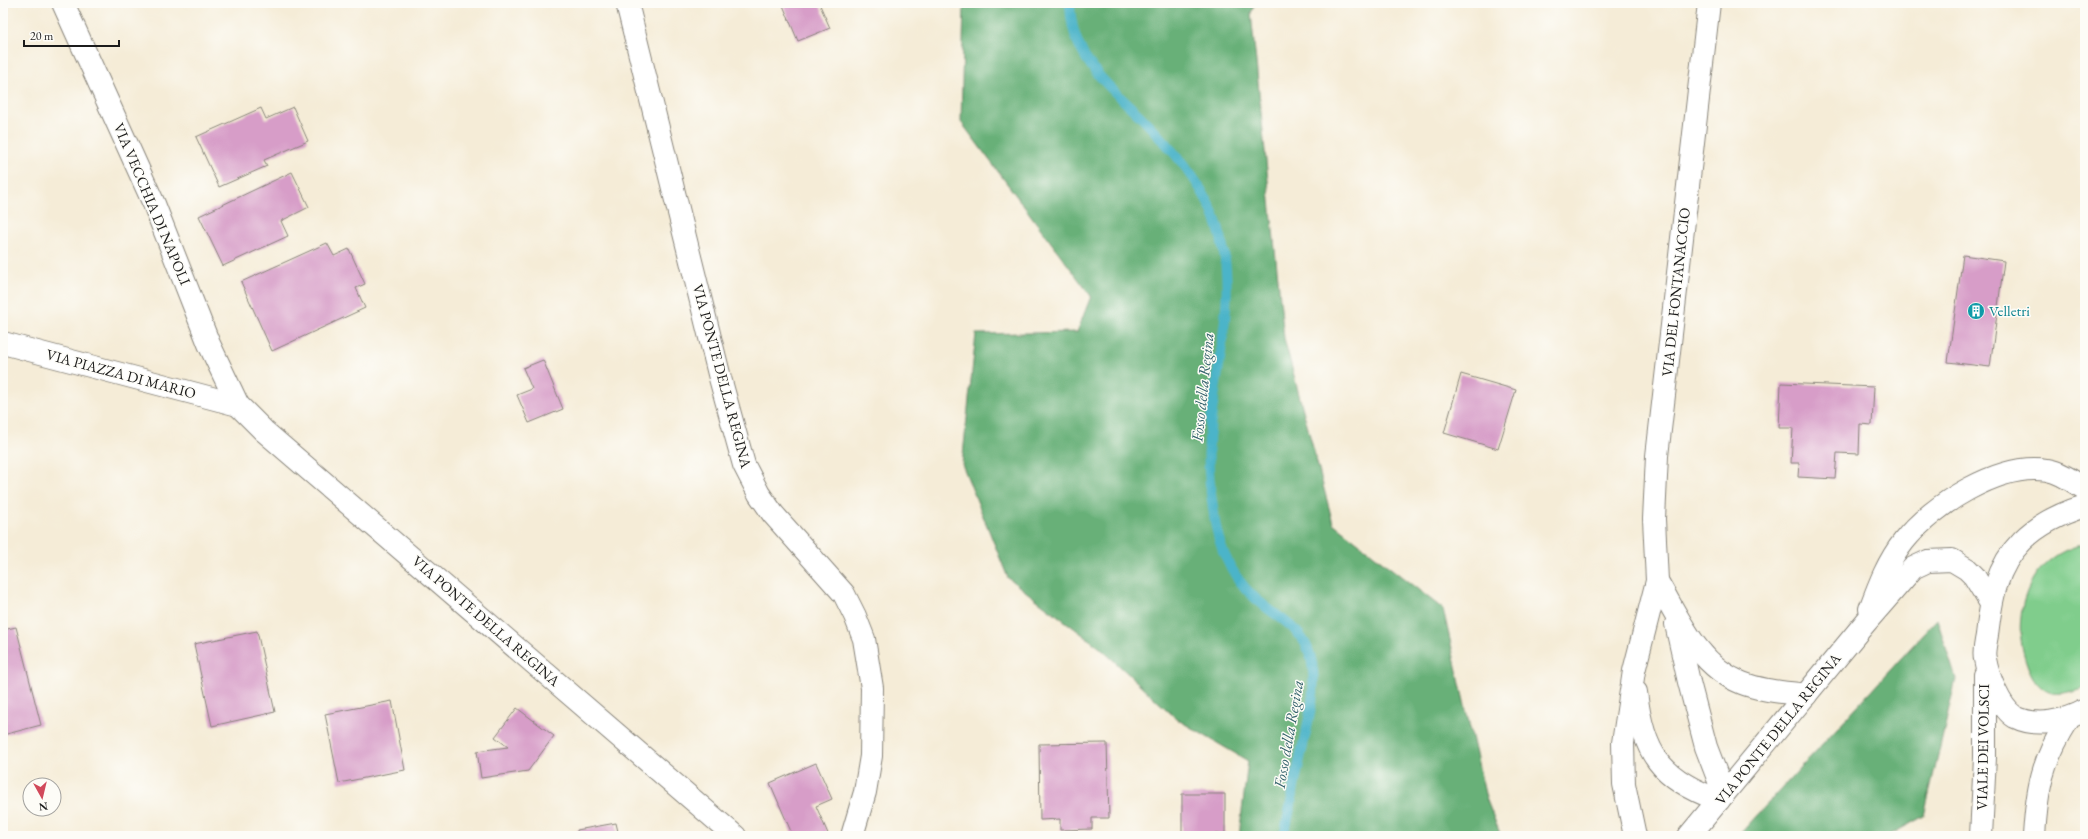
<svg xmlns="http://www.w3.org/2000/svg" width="2088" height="839" font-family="'EB Garamond',serif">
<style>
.green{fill:#80cd8c;stroke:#4e7454}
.forest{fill:#68b078;stroke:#42664a}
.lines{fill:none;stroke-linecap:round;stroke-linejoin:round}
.stream{stroke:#4bb4c9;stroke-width:10}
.building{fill:#d79dc8}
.minor-casing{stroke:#88847a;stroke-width:24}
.tertiary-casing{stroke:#88847a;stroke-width:24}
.primary-casing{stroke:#88847a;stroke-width:24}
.minor{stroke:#fff;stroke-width:22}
.tertiary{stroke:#fff;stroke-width:22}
.primary{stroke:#fff;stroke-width:22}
.labels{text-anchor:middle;stroke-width:3;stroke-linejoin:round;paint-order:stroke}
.street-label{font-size:15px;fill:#1c1c1c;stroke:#fdfcf7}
.culture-label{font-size:15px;fill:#0d838f;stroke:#fdfcf7;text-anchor:start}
.water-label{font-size:16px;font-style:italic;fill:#31606a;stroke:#fdfcf7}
</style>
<rect width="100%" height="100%" fill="#fdfcf7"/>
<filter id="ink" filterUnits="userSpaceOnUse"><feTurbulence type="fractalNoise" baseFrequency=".025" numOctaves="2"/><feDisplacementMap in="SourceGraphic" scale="8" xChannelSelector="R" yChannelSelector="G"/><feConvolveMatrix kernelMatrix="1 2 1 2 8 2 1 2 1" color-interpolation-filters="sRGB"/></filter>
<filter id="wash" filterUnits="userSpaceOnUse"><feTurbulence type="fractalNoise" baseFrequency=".012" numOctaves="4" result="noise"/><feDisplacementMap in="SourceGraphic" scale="16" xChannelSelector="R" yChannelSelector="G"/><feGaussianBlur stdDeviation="0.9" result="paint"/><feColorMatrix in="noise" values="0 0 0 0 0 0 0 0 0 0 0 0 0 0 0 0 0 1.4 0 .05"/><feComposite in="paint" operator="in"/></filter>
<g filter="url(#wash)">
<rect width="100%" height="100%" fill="#f5ecd7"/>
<path class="green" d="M2085,544V687C2076,690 2062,695 2052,693C2040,690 2032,678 2028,667C2008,616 2027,556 2085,544Z"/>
<g class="forest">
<polygon points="964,3 1255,3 1251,13 1284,338 1333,523 1443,609 1486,798 1501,836 1239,836 1248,761 1178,720 1099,647 1008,578 962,464 976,334 1077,332 1091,296 961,122"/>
<polygon points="1937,619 1956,679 1924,816 1888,836 1738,836"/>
</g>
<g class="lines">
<path class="stream" d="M1070,3C1071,60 1108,84 1144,120C1170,147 1199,179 1213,213C1242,283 1217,358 1210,429C1207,454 1209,482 1213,508C1217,547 1233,583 1266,607C1281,619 1300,629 1308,649C1321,682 1308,721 1301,754C1295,781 1290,809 1284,836"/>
</g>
<g id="blocks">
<g class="building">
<polygon points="782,3 819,3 830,28 798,41"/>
<polygon points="293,107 308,141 264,160 267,166 219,187 196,137 261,108 266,119"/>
<polygon points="292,172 309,207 281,221 288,236 223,266 199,216"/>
<polygon points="327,243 334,256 349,249 365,284 356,288 365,308 272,351 241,282"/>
<polygon points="1963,255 2004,261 1990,367 1948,362"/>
<polygon points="543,360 563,409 529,423 517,395 532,389 523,368"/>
<polygon points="1461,374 1516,390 1498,449 1444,433"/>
<polygon points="1781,383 1874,387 1872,425 1860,424 1859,454 1837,453 1835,479 1798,477 1799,463 1791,463 1793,428 1779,428"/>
<polygon points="16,627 41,725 3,735 3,630"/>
<polygon points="257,631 275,712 212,726 194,644"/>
<polygon points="392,701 405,770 339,783 325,714"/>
<polygon points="517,708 554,736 528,771 481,778 477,751 508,747 495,737"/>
<polygon points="1107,743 1109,818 1092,818 1092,829 1060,830 1060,819 1040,820 1039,744"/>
<polygon points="816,763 832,799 816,806 829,836 793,836 770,783"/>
<polygon points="1182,794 1225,794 1225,834 1182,833"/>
<polygon points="616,823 619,836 578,836 577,830"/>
</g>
</g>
</g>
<g filter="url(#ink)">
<use href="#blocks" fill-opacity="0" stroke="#88847a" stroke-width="1"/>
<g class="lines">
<g class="minor-casing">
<g id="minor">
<polyline points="627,3 720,378 744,465 759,494 773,514 844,594 855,616 864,639 872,688 871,756 865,792 852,836"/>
<polyline points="3,343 238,405"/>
<path d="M1657,581C1679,618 1698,666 1742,683C1762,691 1784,692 1806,695"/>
<polyline points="1676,624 1689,682 1706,747 1724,794"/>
<path d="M1636,692C1643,753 1660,779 1719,800"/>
<polyline points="1635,836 1624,784 1623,743 1634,671 1657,581 1654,519 1657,456 1709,3"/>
</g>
</g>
<g class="tertiary-casing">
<g id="tertiary">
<polyline points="63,3 154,204 209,344 238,405 264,431 735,836"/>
<path d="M1870,609C1879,585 1888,561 1904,541C1932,505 2000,462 2047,470C2061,472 2074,482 2085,489"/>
<polyline points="1689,836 1866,622 1913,568 1928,561 1952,560 1967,569 1974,576 1990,602"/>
</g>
</g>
<g class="primary-casing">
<g id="primary">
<path d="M2085,506C2062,513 2039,524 2022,541C1996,567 1991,600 1987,635C1986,642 1983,652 1985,659C1988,676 2000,708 2015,717C2037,728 2065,721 2085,710"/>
<polyline points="1981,836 1985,757 1985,675"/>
<path d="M2034,836C2037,788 2042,761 2068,720"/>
</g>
</g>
<use href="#minor" class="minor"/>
<use href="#tertiary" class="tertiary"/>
<use href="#primary" class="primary"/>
</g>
</g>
<defs>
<g id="building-disc" transform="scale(0.9)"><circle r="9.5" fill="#0f9aa8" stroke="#fdfcf7"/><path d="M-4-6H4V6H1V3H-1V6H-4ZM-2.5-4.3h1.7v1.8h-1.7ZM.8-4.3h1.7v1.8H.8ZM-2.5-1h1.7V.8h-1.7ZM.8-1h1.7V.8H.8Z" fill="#fff"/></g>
</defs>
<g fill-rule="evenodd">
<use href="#building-disc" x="1976" y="311"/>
</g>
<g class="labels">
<g class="street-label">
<text transform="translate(152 204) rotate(67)" y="5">VIA VECCHIA DI NAPOLI</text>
<text transform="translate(1676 292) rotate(-84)" y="5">VIA DEL FONTANACCIO</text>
<text transform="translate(121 374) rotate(15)" y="5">VIA PIAZZA DI MARIO</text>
<text transform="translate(722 376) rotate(75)" y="5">VIA PONTE DELLA REGINA</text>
<text transform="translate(486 621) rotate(41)" y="5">VIA PONTE DELLA REGINA</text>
<text transform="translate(1778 729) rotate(-51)" y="5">VIA PONTE DELLA REGINA</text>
<text transform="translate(1983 747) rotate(-89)" y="5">VIALE DEI VOLSCI</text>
</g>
<g class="culture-label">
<text x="1989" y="316">Velletri</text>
</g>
<g class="water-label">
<text transform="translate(1202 387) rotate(-84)" y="6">Fosso della Regina</text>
<text transform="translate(1288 734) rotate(-80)" y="6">Fosso della Regina</text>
</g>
</g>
<rect width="2088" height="839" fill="none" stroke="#fdfcf7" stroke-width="16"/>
<g transform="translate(42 797) rotate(172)"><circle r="19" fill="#fdfcf7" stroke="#a3a29f"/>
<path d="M0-3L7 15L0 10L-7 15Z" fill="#d1495b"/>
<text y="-6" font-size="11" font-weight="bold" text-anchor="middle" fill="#1c1c1c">N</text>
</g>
<path d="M24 40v6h95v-6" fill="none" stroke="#1c1c1c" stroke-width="2"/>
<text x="30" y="40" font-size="12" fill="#1c1c1c" stroke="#fdfcf7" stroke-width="3" paint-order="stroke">20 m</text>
</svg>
